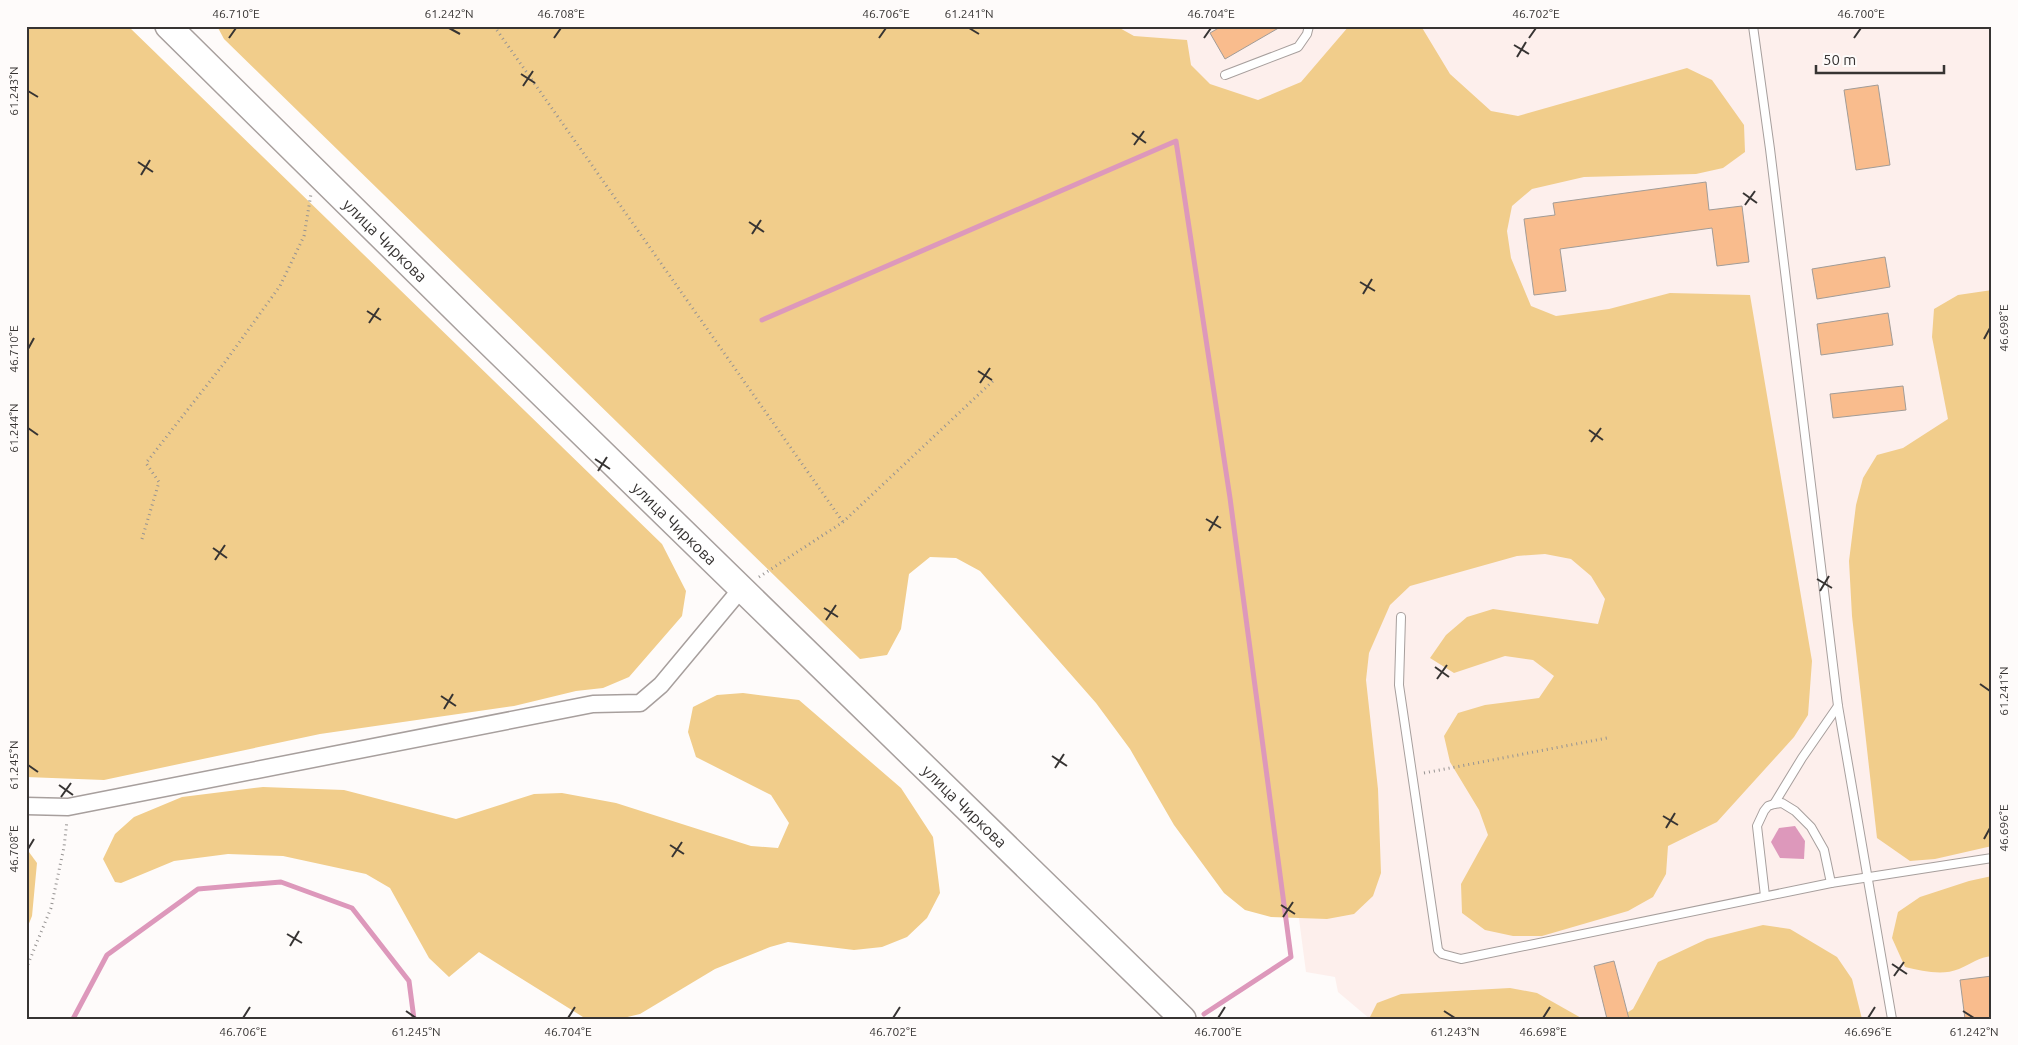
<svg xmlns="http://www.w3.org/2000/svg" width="2018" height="1045" font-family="Ubuntu,sans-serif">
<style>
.built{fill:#fdefec}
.green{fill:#f1cd8b}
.water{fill:#dd98bb}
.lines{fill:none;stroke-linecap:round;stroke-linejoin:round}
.stream{stroke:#dd98bb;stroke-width:5}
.building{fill:#f9bc8d;stroke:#a29c97}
.lane-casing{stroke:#a79f9d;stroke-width:10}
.street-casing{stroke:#a79f9d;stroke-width:19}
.primary-casing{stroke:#a79f9d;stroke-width:28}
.path{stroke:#969392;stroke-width:3;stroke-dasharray:1 4;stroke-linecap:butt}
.lane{stroke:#fff;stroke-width:8}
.street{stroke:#fff;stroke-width:16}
.primary{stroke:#fff;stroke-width:25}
.ticks{fill:none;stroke:#373433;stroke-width:2}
.labels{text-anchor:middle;stroke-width:4;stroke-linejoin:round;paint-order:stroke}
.street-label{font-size:16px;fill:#373433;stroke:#fefbfa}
.neatline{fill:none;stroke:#373433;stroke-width:2}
.ticks-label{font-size:12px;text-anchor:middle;fill:#373433}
</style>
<rect width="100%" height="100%" fill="#fefbfa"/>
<polygon class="built" points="861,26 1992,26 1992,1019 1370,1019 1338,992 1335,977 1306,972 1192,107"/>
<g class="green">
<polygon points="26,26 128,26 662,544 686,591 682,616 629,677 603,688 576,691 514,706 320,734 104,780 26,777"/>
<polygon points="217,26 1116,26 1134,36 1187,40 1191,65 1210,84 1258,100 1301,82 1349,26 1421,26 1450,74 1491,111 1518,116 1687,68 1712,80 1744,125 1745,152 1723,168 1696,174 1584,177 1532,189 1512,206 1507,231 1511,258 1531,306 1556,316 1609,309 1670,293 1750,295 1812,661 1808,715 1794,737 1717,822 1668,846 1666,874 1653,897 1628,911 1542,936 1513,936 1485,930 1462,913 1461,884 1488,835 1479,810 1450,762 1444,736 1458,713 1485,705 1539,698 1554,676 1533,660 1505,656 1454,673 1430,658 1446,635 1467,617 1493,609 1598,624 1605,599 1591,576 1571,559 1545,554 1517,556 1410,586 1390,605 1369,653 1366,680 1378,789 1381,873 1373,896 1354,914 1327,919 1271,917 1245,910 1224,893 1174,825 1130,749 1096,703 980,571 956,558 930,557 909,574 901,629 887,655 860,659 224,39"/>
<polygon points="1992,290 1992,846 1935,859 1910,861 1877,838 1852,616 1849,561 1856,505 1863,478 1877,455 1903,448 1948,419 1932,337 1934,309 1958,295"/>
<polygon points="743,693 799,700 901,788 933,837 940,893 927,918 907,937 882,947 854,950 788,942 770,947 715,969 640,1014 619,1019 583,1017 479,952 449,977 429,958 390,888 366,874 283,856 228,854 174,861 121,883 115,882 103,859 115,834 134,817 182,797 263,787 344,790 456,819 534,794 562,793 616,803 751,846 778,848 789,823 771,795 696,757 688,732 693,707 717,695"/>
<polygon points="26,848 37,863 32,916 26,931"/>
<path d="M1992,876V956C1979,957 1971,964 1959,969C1942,976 1923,971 1905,967L1892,938L1898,912L1920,897L1969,881Z"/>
<polygon points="1763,925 1790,929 1837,957 1852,979 1862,1019 1617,1019 1633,1009 1658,962 1707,939"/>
<polygon points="1510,988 1537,993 1583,1019 1369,1019 1377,1003 1401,994"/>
</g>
<polygon class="water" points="1795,826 1805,841 1804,859 1780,858 1771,842 1779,828"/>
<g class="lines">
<g class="stream">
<polyline points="762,320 1176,141 1230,498 1291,957 1204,1014"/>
<polyline points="73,1019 107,955 198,889 281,882 352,908 409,981 414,1019"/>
</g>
</g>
<g class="building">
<polygon points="1222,26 1282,26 1225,59 1210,33"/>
<polygon points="1878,85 1890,165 1856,170 1844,90"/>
<polygon points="1706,182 1709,210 1742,206 1749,262 1717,266 1712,228 1560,249 1566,291 1534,295 1524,219 1555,215 1553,203"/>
<polygon points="1885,257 1890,287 1817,299 1812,269"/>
<polygon points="1888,313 1893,345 1821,355 1817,324"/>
<polygon points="1903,386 1906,410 1833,418 1830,394"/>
<polygon points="1614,961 1629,1019 1607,1019 1594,966"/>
<polygon points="1992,976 1992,1019 1965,1019 1960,980"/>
</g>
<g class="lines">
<g class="lane-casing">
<g id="lane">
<polyline points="1753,26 1770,149 1838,706 1892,1019"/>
<polyline points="1225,75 1298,47 1307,34 1309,26"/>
<polyline points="1401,617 1399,685 1438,950 1442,954 1461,959 1831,883 1992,858"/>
<polyline points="1774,804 1802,758 1838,706"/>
<polyline points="1765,896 1757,826 1764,811 1768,806 1774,804 1782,803 1795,811 1811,827 1824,850 1831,883"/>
</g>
</g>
<g class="street-casing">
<polyline id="street" points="26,806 68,807 593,704 640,703 661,685 741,589"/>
</g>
<g class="primary-casing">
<g id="primary">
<path id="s1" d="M168,26L469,323L1183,1019"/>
</g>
</g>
<g class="path">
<polyline points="494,26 843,522"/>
<polyline points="142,539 159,482 146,463 225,362 280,286 304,236 311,194"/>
<polyline points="759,577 843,522 994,380"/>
<polyline points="1424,773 1607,738"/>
<polyline points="26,969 51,908 64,847 67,821"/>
</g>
<use href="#lane" class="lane"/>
<use href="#street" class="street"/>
<use href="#primary" class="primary"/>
</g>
<path class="ticks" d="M449,28L460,34M969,28L979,34M229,38L236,28M554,38L561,28M879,38L886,28M1204,38L1211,28M1529,38L1536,28M1854,38L1861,28M1514,45L1529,54M1517,57L1526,42M521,74L535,83M523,86L533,71M28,91L38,97M1132,133L1146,143M1134,145L1144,131M138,162L153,172M141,175L150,160M1743,193L1757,203M1745,205L1755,191M749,222L764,232M752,234L761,220M1360,282L1375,291M1363,294L1372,279M367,311L381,320M369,323L379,308M1984,339L1990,328M28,349L34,338M978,371L992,380M980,383L990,368M28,428L38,435M1589,430L1603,440M1591,442L1601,428M595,459L610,469M598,471L607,457M1206,519L1221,528M1209,531L1218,516M213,548L227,558M215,560L225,545M1817,579L1832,588M1820,591L1829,576M824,608L838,617M826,620L836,605M1435,667L1449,677M1437,679L1447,665M1980,684L1990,691M441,696L456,706M444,709L453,694M1052,756L1067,766M28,765L38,772M1055,768L1064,754M59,785L73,795M61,797L71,783M1663,816L1678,825M1666,828L1675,813M1984,839L1990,828M670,845L684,854M28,849L34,839M672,857L682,842M1281,905L1295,914M1283,917L1293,902M287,934L302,943M290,946L299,931M1892,964L1907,974M1894,976L1904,962M406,1011L416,1018M1444,1011L1455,1018M1963,1011L1974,1018M243,1018L250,1007M568,1018L575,1007M893,1018L900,1007M1218,1018L1225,1007M1543,1018L1550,1007M1868,1018L1875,1007"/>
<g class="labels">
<g class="street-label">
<text dy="6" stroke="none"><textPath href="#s1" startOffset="305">улица Чиркова</textPath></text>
<text dy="6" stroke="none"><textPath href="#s1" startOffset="710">улица Чиркова</textPath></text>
<text dy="6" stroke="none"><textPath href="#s1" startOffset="1115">улица Чиркова</textPath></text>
</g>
</g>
<rect width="2018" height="1045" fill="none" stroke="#fefbfa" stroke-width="55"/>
<path d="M1816 65v8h128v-8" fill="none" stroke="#373433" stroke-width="2.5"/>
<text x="1823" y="65" font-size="15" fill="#373433" stroke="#fefbfa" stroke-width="4" paint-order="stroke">50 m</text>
<rect x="28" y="28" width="1962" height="990" class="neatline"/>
<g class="ticks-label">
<text x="236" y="18">46.710°E</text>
<text x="449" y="18">61.242°N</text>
<text x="561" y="18">46.708°E</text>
<text x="886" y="18">46.706°E</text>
<text x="969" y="18">61.241°N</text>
<text x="1211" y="18">46.704°E</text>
<text x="1536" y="18">46.702°E</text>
<text x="1861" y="18">46.700°E</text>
<text transform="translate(14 91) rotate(-90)" y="4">61.243°N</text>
<text transform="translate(2004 328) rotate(-90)" y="4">46.698°E</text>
<text transform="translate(14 349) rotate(-90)" y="4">46.710°E</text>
<text transform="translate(14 428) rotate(-90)" y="4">61.244°N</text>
<text transform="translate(2004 691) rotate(-90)" y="4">61.241°N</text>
<text transform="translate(14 765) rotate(-90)" y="4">61.245°N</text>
<text transform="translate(2004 828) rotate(-90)" y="4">46.696°E</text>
<text transform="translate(14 849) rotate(-90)" y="4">46.708°E</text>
<text x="243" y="1036">46.706°E</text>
<text x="416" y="1036">61.245°N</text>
<text x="568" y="1036">46.704°E</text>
<text x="893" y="1036">46.702°E</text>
<text x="1218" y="1036">46.700°E</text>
<text x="1455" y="1036">61.243°N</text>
<text x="1543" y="1036">46.698°E</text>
<text x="1868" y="1036">46.696°E</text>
<text x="1974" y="1036">61.242°N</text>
</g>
</svg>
